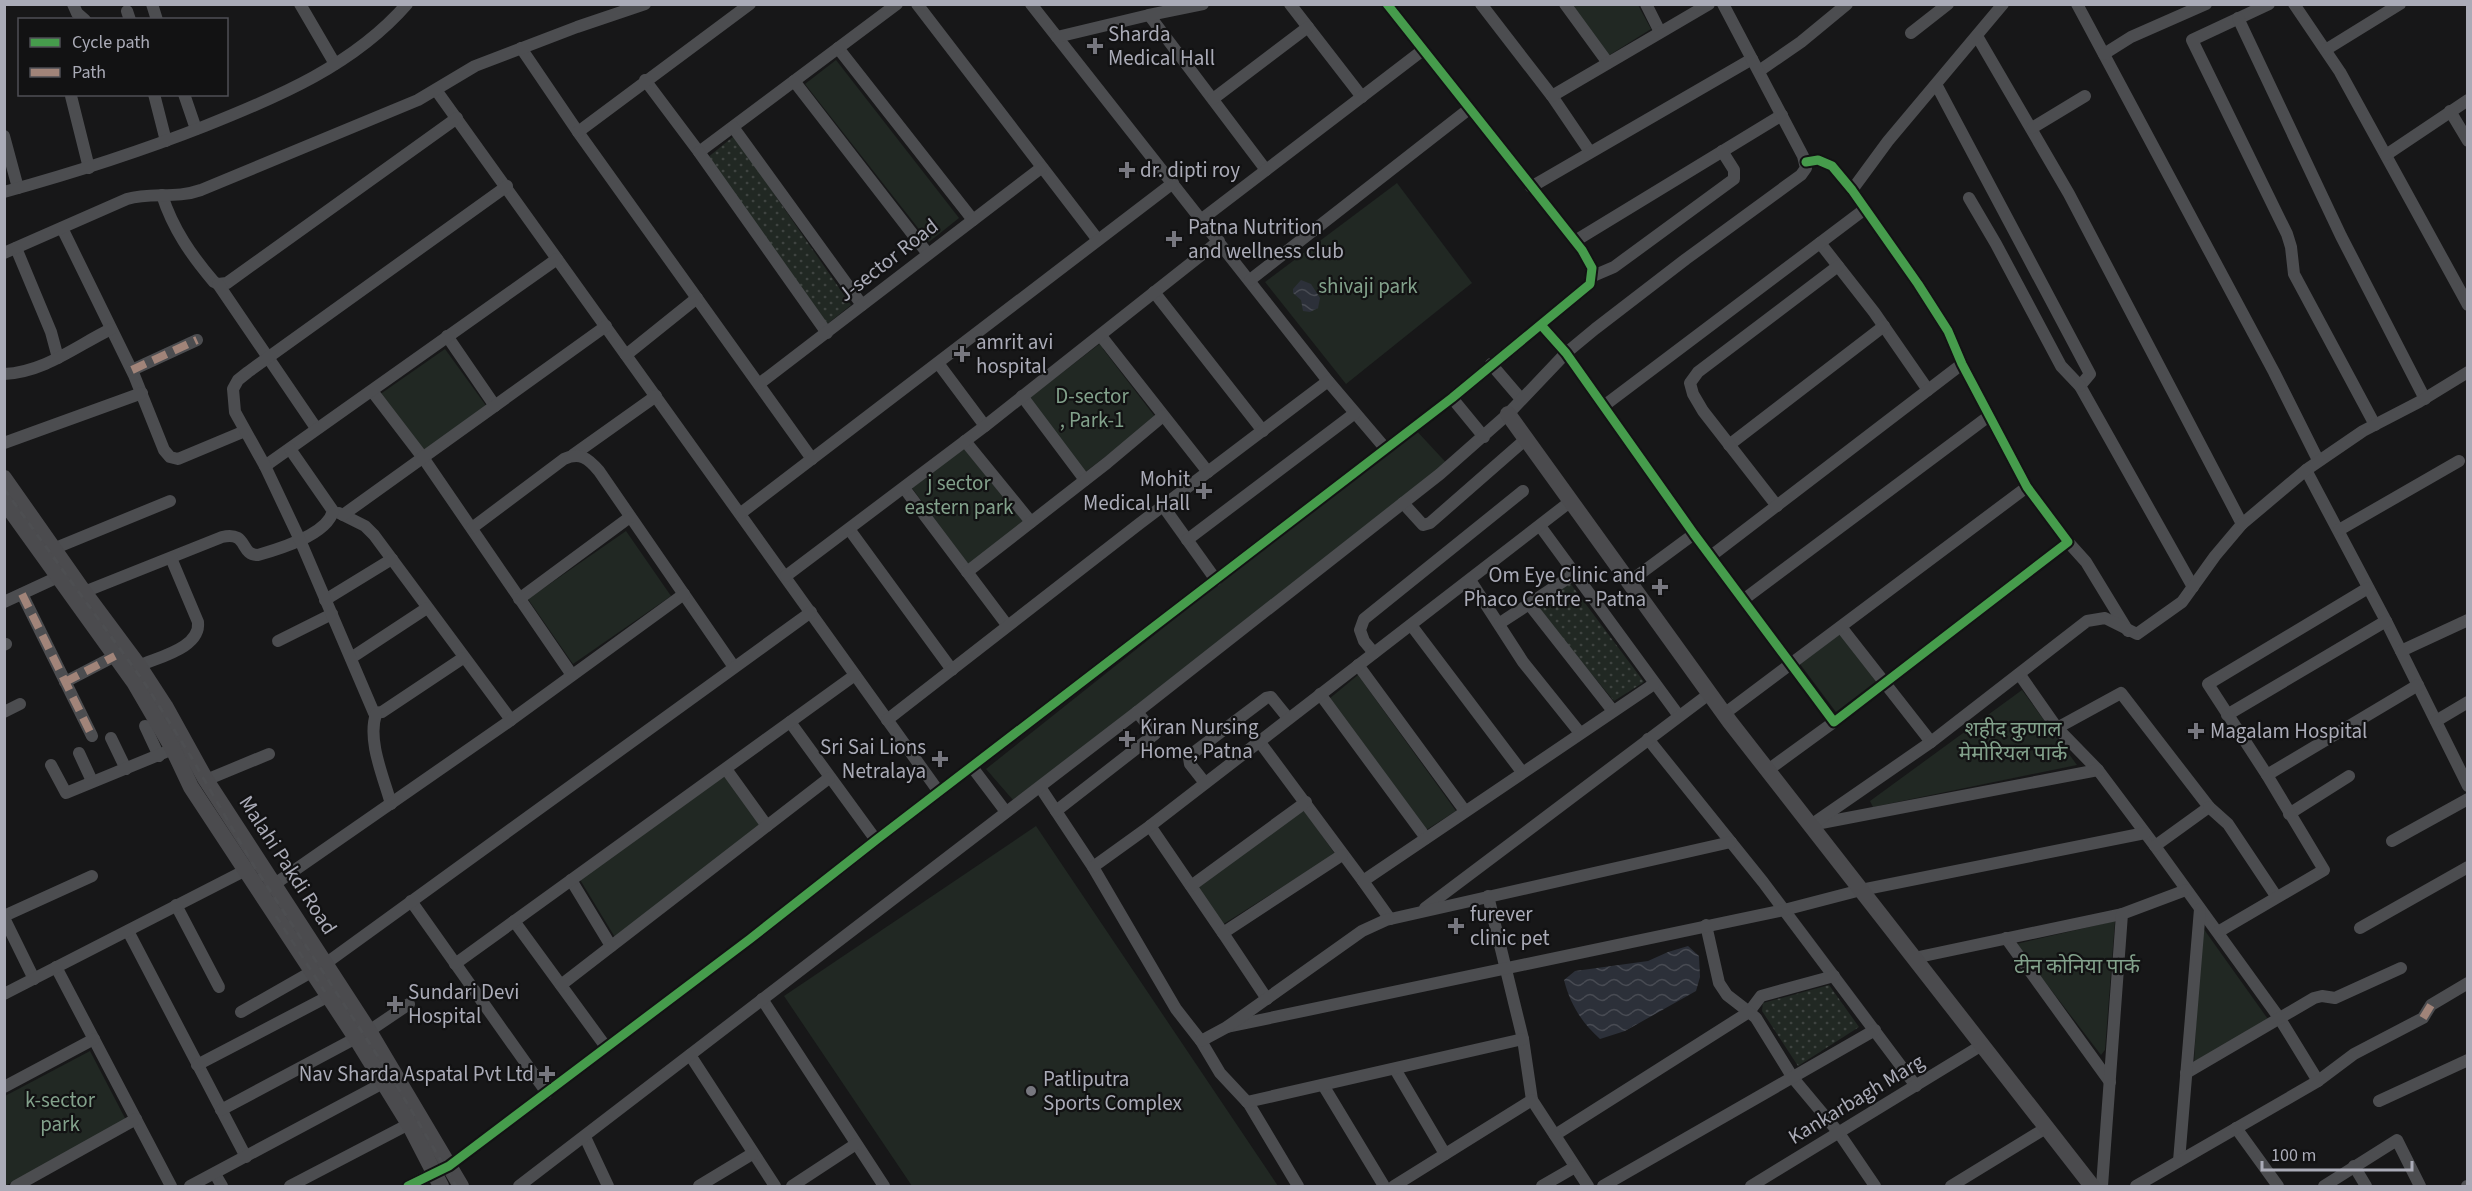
<svg xmlns="http://www.w3.org/2000/svg" width="2472" height="1191" font-family="'Source Sans 3','Noto Sans Devanagari',sans-serif">
<style>
.grass{fill:url(#grass-dots)}
.park{fill:#212823}
.water{fill:url(#water-waves)}
.lines{fill:none;stroke-linecap:round;stroke-linejoin:round}
.street{stroke:#4c4d50;stroke-width:12}
.secondary{stroke:#4b4b4e;stroke-width:16}
.rail{stroke:#4d4e51;stroke-width:3;stroke-dasharray:8 6;stroke-linecap:butt}
.quiet{stroke:#a18479;stroke-width:8;stroke-dasharray:15 8;stroke-linecap:butt}
.cycleway-casing{stroke:#121213;stroke-width:13}
.cycleway{stroke:#469c4c;stroke-width:9}
.poi-dot{fill:#77777f;stroke:#121213;stroke-width:2}
.labels{text-anchor:middle;stroke-width:4.5;stroke-linejoin:round;paint-order:stroke}
.poi-label{font-size:21px;fill:#aaabb7;stroke:#121213;text-anchor:start}
.street-label{font-size:21px;fill:#aaabb7;stroke:#121213}
.park-label{font-size:21px;fill:#82a18b;stroke:#121213}
</style>
<defs>
<pattern id="grass-dots" width="8" height="8" patternUnits="userSpaceOnUse" patternTransform="scale(1.5)"><rect width="8" height="8" fill="#212823"/><path d="M2 2h.1M6 6h.1" fill="none" stroke="#3f4441" stroke-width="1.8" stroke-linecap="round"/></pattern>
<pattern id="water-waves" width="16" height="10" patternUnits="userSpaceOnUse" patternTransform="scale(1.5)"><rect width="16" height="10" fill="#2c3039"/><path d="M0 5q4-4 8 0t8 0" fill="none" stroke="#484b53"/></pattern>
</defs>
<rect width="100%" height="100%" fill="#171718"/>
<g class="grass">
<polygon points="734,136 851,305 826,325 707,158"/>
<polygon points="1570,583 1644,682 1614,701 1535,606"/>
<polygon points="1829,985 1859,1027 1798,1066 1762,1011 1763,1003"/>
</g>
<g class="park">
<polygon points="1570,5 1638,5 1651,29 1608,56"/>
<polygon points="836,60 959,218 929,242 805,84"/>
<polygon points="1397,183 1472,283 1346,384 1265,282"/>
<polygon points="1102,342 1103,349 1156,418 1084,473 1028,399"/>
<polygon points="445,349 487,407 421,456 379,395"/>
<polygon points="1414,428 1452,469 1013,800 986,769"/>
<polygon points="963,447 1026,525 970,567 912,488"/>
<polygon points="626,531 671,596 573,664 528,599"/>
<polygon points="1840,634 1877,681 1836,712 1800,664"/>
<polygon points="1358,675 1456,811 1426,830 1329,699"/>
<polygon points="2022,690 2077,765 1873,807 1870,801"/>
<polygon points="723,773 763,825 616,939 579,878"/>
<polygon points="1304,810 1335,854 1222,925 1197,888"/>
<polygon points="1036,826 1278,1186 912,1186 784,996"/>
<polygon points="2115,921 2105,1050 2101,1055 2016,944"/>
<polygon points="2203,928 2270,1022 2194,1064 2201,929"/>
<polygon points="90,1051 127,1122 5,1186 5,1096"/>
</g>
<g class="water">
<polygon points="1301,280 1311,284 1320,298 1318,308 1310,312 1303,311 1301,300 1293,293 1293,289"/>
<path d="M1688,946L1699,956L1700,977L1696,991L1625,1031L1600,1039C1582,1023 1570,1004 1564,980L1575,971L1648,961L1668,952Z"/>
</g>
<g class="lines">
<g class="street">
<polyline points="73,4 77,13 85,20"/>
<polyline points="152,4 157,20"/>
<polyline points="300,4 335,64"/>
<polyline points="917,4 1098,240"/>
<polyline points="1031,4 1328,381 1385,448"/>
<polyline points="1290,4 1362,97"/>
<polyline points="1481,4 1552,96 1590,152"/>
<polyline points="1565,4 1608,63"/>
<polyline points="1646,4 1660,32"/>
<polyline points="2077,4 2274,372 2318,460"/>
<polyline points="2269,4 2192,40 2287,234 2291,247 2294,274 2375,425"/>
<polyline points="2294,4 2340,72 2468,305"/>
<polyline points="127,11 130,20"/>
<polyline points="1149,15 1266,170"/>
<polyline points="2238,18 2341,236 2425,399"/>
<polyline points="1911,33 1948,4"/>
<polyline points="1977,36 2069,194 2242,524"/>
<polyline points="1057,37 1149,15 1203,4"/>
<polyline points="521,48 578,132 812,459"/>
<polyline points="838,48 973,220"/>
<polyline points="2327,49 2400,4"/>
<polyline points="2104,54 2131,37 2206,4"/>
<polyline points="1759,71 1801,42 1847,4"/>
<polyline points="645,80 699,152 897,4"/>
<polyline points="794,81 928,254"/>
<polyline points="1937,86 2090,374 2080,386 2193,587"/>
<polyline points="436,90 939,792"/>
<polyline points="154,94 166,141"/>
<polyline points="184,94 196,129"/>
<polyline points="71,96 89,168"/>
<polyline points="1552,96 1709,4"/>
<polyline points="1213,99 1308,27"/>
<polyline points="2450,111 2468,141"/>
<polyline points="733,127 862,305"/>
<polyline points="2032,128 2085,96"/>
<polyline points="578,132 750,4"/>
<polyline points="4,136 18,188"/>
<polyline points="699,152 827,333"/>
<polyline points="2386,155 2468,100"/>
<polyline points="1531,187 1752,59"/>
<polyline points="1852,190 1888,141 2003,4"/>
<path d="M4,192C73,173 139,152 205,126C278,97 354,65 407,4"/>
<path d="M162,195C173,229 191,255 214,282L218,284L227,283L457,118"/>
<polyline points="1969,198 1996,244 2061,366 2080,386"/>
<polyline points="1202,219 1423,50"/>
<polyline points="62,228 134,375 164,450 170,457 178,459 245,431"/>
<polyline points="1575,241 1782,115"/>
<polyline points="1820,243 1874,312 1928,390"/>
<polyline points="16,248 51,332 58,358"/>
<path d="M4,253L127,199C151,192 176,199 201,190L418,100L475,66L577,27L645,4"/>
<polyline points="1593,276 1614,267 1734,179 1734,170 1722,151"/>
<polyline points="1250,280 1469,109"/>
<polyline points="218,284 316,428"/>
<polyline points="1154,292 1263,431"/>
<polyline points="1541,325 1566,353 1694,534 1834,722 2068,542 2027,487 1962,364 1948,331 1918,284 1852,190 1832,166 1818,160 1806,162"/>
<polyline points="447,336 495,406"/>
<polyline points="1101,336 1208,472"/>
<polyline points="626,355 697,298"/>
<polyline points="938,363 985,426"/>
<polyline points="1491,364 1521,399"/>
<polyline points="132,370 197,340"/>
<path d="M4,374C45,372 76,346 111,329"/>
<polyline points="759,384 1041,168"/>
<polyline points="372,391 424,459 572,675"/>
<polyline points="1022,396 1085,480"/>
<polyline points="1452,398 1484,437"/>
<polyline points="1605,405 1865,209"/>
<polyline points="965,441 1031,522"/>
<polyline points="4,443 142,393"/>
<polyline points="1729,445 1884,326"/>
<polyline points="573,455 656,396"/>
<polyline points="265,466 557,259"/>
<polyline points="2306,470 2386,621 2468,786"/>
<polyline points="904,488 1007,625"/>
<polyline points="1403,503 1423,525 1430,523 1526,439"/>
<polyline points="1163,506 1216,580"/>
<polyline points="1777,506 1703,411 1693,394 1690,383 1698,372 1838,266"/>
<polyline points="339,513 365,526 374,535 511,720"/>
<polyline points="741,513 1173,183"/>
<polyline points="343,515 606,326"/>
<polyline points="1540,526 1679,716"/>
<path d="M472,528L564,459C580,452 588,458 599,471L734,667"/>
<polyline points="849,529 952,670"/>
<polyline points="2339,530 2459,461"/>
<polyline points="1187,540 1355,413"/>
<polyline points="2068,542 2086,562 2128,631"/>
<polyline points="53,549 170,501"/>
<polyline points="1711,556 1962,364"/>
<polyline points="967,572 1107,463 1163,416"/>
<polyline points="1574,574 1529,604 1613,711"/>
<polyline points="786,576 985,426 1219,241"/>
<polyline points="1470,580 1523,662 1580,733"/>
<polyline points="1629,582 1694,534"/>
<path d="M84,592L222,537C249,531 239,555 258,555C279,549 327,535 333,511L290,449"/>
<polyline points="22,594 92,736"/>
<polyline points="519,599 630,517"/>
<polyline points="325,600 392,559"/>
<polyline points="1743,600 1989,416"/>
<polyline points="4,602 58,577"/>
<polyline points="1500,623 1529,604"/>
<polyline points="1411,625 1522,772"/>
<polyline points="1841,627 1931,742"/>
<polyline points="278,641 332,614"/>
<polyline points="4,645 6,644"/>
<polyline points="2401,651 2468,620"/>
<polyline points="1374,653 1364,641 1360,630 1364,619 1523,491"/>
<polyline points="351,658 427,608"/>
<polyline points="463,658 382,712 374,713 300,540 265,466 235,412 233,389 238,380 248,372 507,186"/>
<polyline points="1358,665 1465,811"/>
<path d="M139,666C158,657 201,648 198,622L171,558"/>
<polyline points="2020,675 2057,728 2098,770 2155,846 2280,1019 2318,1081"/>
<polyline points="65,682 115,656"/>
<polyline points="1320,694 1426,838"/>
<polyline points="4,712 20,704"/>
<path d="M376,714C367,741 384,778 391,804"/>
<polyline points="1724,714 2027,487"/>
<polyline points="2227,715 2386,621"/>
<polyline points="887,720 1139,524 1328,381"/>
<polyline points="2436,721 2468,702"/>
<polyline points="790,722 876,840"/>
<polyline points="145,726 159,756"/>
<polyline points="2057,728 2121,693 2209,807 2155,846"/>
<polyline points="111,738 126,769"/>
<polyline points="1648,739 1763,882 1916,1086"/>
<polyline points="1259,741 1363,881"/>
<polyline points="79,753 92,781"/>
<polyline points="51,765 66,793 173,749"/>
<polyline points="972,767 1006,812"/>
<polyline points="726,769 767,826"/>
<polyline points="1768,770 1834,722"/>
<polyline points="2267,775 2208,684 2368,588"/>
<polyline points="206,780 269,754"/>
<polyline points="1205,783 1190,764 1189,758 1193,753 1266,698 1271,697 1288,718"/>
<polyline points="1040,787 1093,867 1176,1009 1201,1041 1220,1073 1249,1104 1298,1186"/>
<polyline points="2209,807 2228,824 2276,896"/>
<polyline points="1056,811 1155,734 1137,712"/>
<polyline points="2289,814 2349,776"/>
<polyline points="1816,824 2098,770"/>
<polyline points="1811,825 1931,742 2087,621 2105,618 2137,634 2182,602 2215,556 2242,524 2306,470 2363,431 2419,402 2468,372"/>
<polyline points="1150,826 1223,933 1342,855"/>
<polyline points="2392,841 2468,799"/>
<polyline points="1093,867 1150,826 1571,501"/>
<polyline points="571,880 611,946"/>
<polyline points="1191,886 1306,802"/>
<polyline points="269,888 511,720 684,594"/>
<polyline points="1488,896 1523,1039 1532,1100"/>
<polyline points="411,901 547,1093"/>
<polyline points="176,905 219,987"/>
<polyline points="1425,908 1709,694"/>
<polyline points="4,916 92,876"/>
<polyline points="4,918 34,979"/>
<polyline points="1390,919 1363,881 1654,684"/>
<polyline points="514,921 606,1047"/>
<polyline points="1706,925 1719,983 1727,995 1749,1012 1761,996 1834,976"/>
<polyline points="2360,928 2468,867"/>
<polyline points="128,931 246,1157"/>
<polyline points="2218,932 2324,870 2267,775 2418,685"/>
<polyline points="1223,933 1267,999"/>
<polyline points="2006,938 2110,1082"/>
<polyline points="1914,958 2122,914"/>
<polyline points="325,964 811,612"/>
<polyline points="455,964 855,675"/>
<polyline points="56,967 171,1186"/>
<polyline points="561,985 829,778"/>
<polyline points="4,994 244,871"/>
<polyline points="762,999 884,1186"/>
<polyline points="241,1012 313,971"/>
<polyline points="1227,1027 1784,910 1861,890 2145,833"/>
<polyline points="369,1031 409,1004"/>
<polyline points="1201,1041 1227,1027 1362,931 1386,920 1731,842"/>
<polyline points="690,1055 775,1186"/>
<polyline points="197,1065 329,996"/>
<polyline points="1395,1069 1445,1154"/>
<polyline points="2186,1073 2314,998 2322,996 2335,998 2401,968"/>
<polyline points="1323,1085 1384,1186"/>
<polyline points="4,1087 94,1039"/>
<polyline points="2379,1101 2468,1060"/>
<polyline points="1247,1102 1523,1039"/>
<polyline points="221,1110 356,1038"/>
<polyline points="2236,1128 2278,1186"/>
<polyline points="1555,1135 1749,1012 1756,1018 1793,1078 1839,1133 1875,1186"/>
<polyline points="585,1137 608,1186"/>
<polyline points="2179,1161 2200,909"/>
<polyline points="2354,1166 2366,1186"/>
<polyline points="215,1174 222,1186"/>
<polyline points="16,1186 136,1119"/>
<polyline points="190,1186 383,1083"/>
<polyline points="290,1186 409,1124"/>
<polyline points="408,1186 449,1166 750,939 876,840 1452,398 1590,284 1592,268 1582,250 1387,4"/>
<polyline points="519,1186 1137,712 1440,474 1508,414 1566,353 1595,329 1686,259 1801,175 1806,168 1803,156 1723,4"/>
<polyline points="699,1186 752,1154"/>
<polyline points="792,1186 856,1144"/>
<polyline points="1394,1186 1532,1100 1588,1186"/>
<polyline points="1542,1186 1575,1167"/>
<polyline points="1603,1186 1875,1030"/>
<polyline points="1751,1186 1982,1045"/>
<polyline points="1951,1186 2046,1128"/>
<polyline points="2102,1186 2122,914 2186,890"/>
<polyline points="2136,1186 2318,1081 2354,1054 2423,1018 2431,1005 2468,983"/>
<polyline points="2324,1186 2397,1140 2420,1186"/>
<polyline points="2467,1186 2468,1186"/>
</g>
<g class="secondary">
<polyline points="1508,414 1730,722 2092,1186"/>
<polyline points="4,478 84,592 139,666 165,706 206,780 369,1031 461,1186"/>
<polyline points="4,501 134,682 173,749 191,787 356,1038 409,1124 441,1186"/>
</g>
<g class="rail">
<polyline points="4,489 144,682 190,755 254,866 394,1081 456,1186"/>
<polyline points="276,916 325,992"/>
</g>
<g class="quiet">
<polyline points="132,370 197,340"/>
<polyline points="22,594 92,736"/>
<polyline points="65,682 115,656"/>
<polyline points="2423,1018 2431,1005"/>
</g>
<g class="cycleway-casing">
<g id="cycleway">
<polyline points="1541,325 1566,353 1694,534 1834,722 2068,542 2027,487 1962,364 1948,331 1918,284 1852,190 1832,166 1818,160 1806,162"/>
<polyline points="408,1186 449,1166 750,939 876,840 1452,398 1590,284 1592,268 1582,250 1387,4"/>
</g>
</g>
<use href="#cycleway" class="cycleway"/>
</g>
<g class="poi-dot">
<path d="M1092 37h6v6h6v6h-6v6h-6v-6h-6v-6h6z"/>
<path d="M1124 161h6v6h6v6h-6v6h-6v-6h-6v-6h6z"/>
<path d="M1171 230h6v6h6v6h-6v6h-6v-6h-6v-6h6z"/>
<path d="M959 345h6v6h6v6h-6v6h-6v-6h-6v-6h6z"/>
<path d="M1201 482h6v6h6v6h-6v6h-6v-6h-6v-6h6z"/>
<path d="M1657 578h6v6h6v6h-6v6h-6v-6h-6v-6h6z"/>
<path d="M2193 722h6v6h6v6h-6v6h-6v-6h-6v-6h6z"/>
<path d="M1124 730h6v6h6v6h-6v6h-6v-6h-6v-6h6z"/>
<path d="M937 750h6v6h6v6h-6v6h-6v-6h-6v-6h6z"/>
<path d="M1453 917h6v6h6v6h-6v6h-6v-6h-6v-6h6z"/>
<path d="M392 995h6v6h6v6h-6v6h-6v-6h-6v-6h6z"/>
<path d="M544 1065h6v6h6v6h-6v6h-6v-6h-6v-6h6z"/>
<circle cx="1031" cy="1091" r="6"/>
</g>
<g class="labels">
<g class="poi-label">
<text x="1108" y="41">Sharda<tspan x="1108" dy="24">Medical Hall</tspan></text>
<text x="1140" y="177">dr. dipti roy</text>
<text x="1188" y="234">Patna Nutrition<tspan x="1188" dy="24">and wellness club</tspan></text>
<text x="976" y="349">amrit avi<tspan x="976" dy="24">hospital</tspan></text>
<text x="1190" y="486" text-anchor="end">Mohit<tspan x="1190" dy="24">Medical Hall</tspan></text>
<text x="1646" y="582" text-anchor="end">Om Eye Clinic and<tspan x="1646" dy="24">Phaco Centre - Patna</tspan></text>
<text x="1140" y="734">Kiran Nursing<tspan x="1140" dy="24">Home, Patna</tspan></text>
<text x="2210" y="738">Magalam Hospital</text>
<text x="926" y="754" text-anchor="end">Sri Sai Lions<tspan x="926" dy="24">Netralaya</tspan></text>
<text x="1470" y="921">furever<tspan x="1470" dy="24">clinic pet</tspan></text>
<text x="408" y="999">Sundari Devi<tspan x="408" dy="24">Hospital</tspan></text>
<text x="534" y="1081" text-anchor="end">Nav Sharda Aspatal Pvt Ltd</text>
<text x="1043" y="1086">Patliputra<tspan x="1043" dy="24">Sports Complex</tspan></text>
</g>
<g class="street-label">
<text transform="translate(888 260) rotate(-38)" y="7">J-sector Road</text>
<text transform="translate(288 865) rotate(57)" y="7">Malahi Pakdi Road</text>
<text transform="translate(1856 1099) rotate(-31)" y="7">Kankarbagh Marg</text>
</g>
<g class="park-label">
<text x="1368" y="293">shivaji park</text>
<text x="1092" y="403">D-sector<tspan x="1092" dy="24">, Park-1</tspan></text>
<text x="959" y="490">j sector<tspan x="959" dy="24">eastern park</tspan></text>
<text x="2013" y="736">शहीद कुणाल<tspan x="2013" dy="24">मेमोरियल पार्क</tspan></text>
<text x="2077" y="973">टीन कोनिया पार्क</text>
<text x="60" y="1107">k-sector<tspan x="60" dy="24">park</tspan></text>
</g>
</g>
<rect width="2472" height="1191" fill="none" stroke="#aaabb7" stroke-width="12"/>
<rect x="18" y="18" width="210" height="78" fill="#121213" stroke="#4f4f55" stroke-width="1.5"/>
<rect x="30" y="38" width="30" height="9" fill="#469c4c" stroke="#4f4f55" stroke-width="1.5"/>
<text x="72" y="48" font-size="18" fill="#aaabb7">Cycle path</text>
<rect x="30" y="68" width="30" height="9" fill="#a18479" stroke="#4f4f55" stroke-width="1.5"/>
<text x="72" y="78" font-size="18" fill="#aaabb7">Path</text>
<path d="M2262 1161v9h150v-9" fill="none" stroke="#aaabb7" stroke-width="3"/>
<text x="2271" y="1161" font-size="18" fill="#aaabb7" stroke="#121213" stroke-width="4.5" paint-order="stroke">100 m</text>
</svg>
